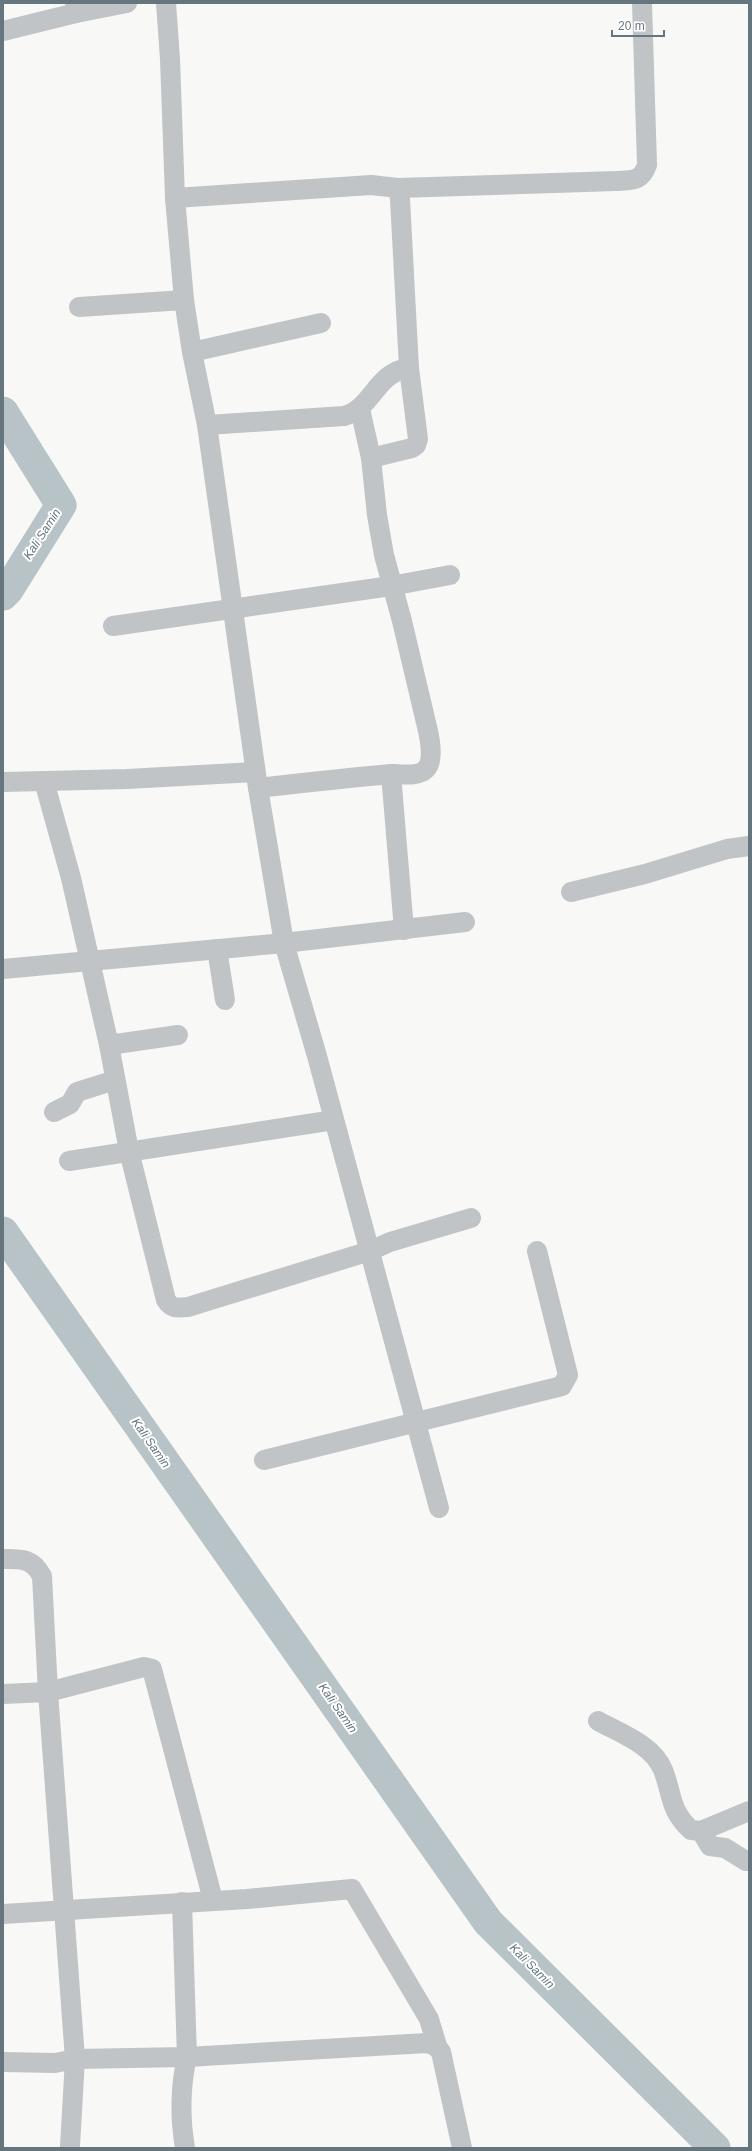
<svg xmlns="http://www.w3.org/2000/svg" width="752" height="2151" font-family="Helvetica,sans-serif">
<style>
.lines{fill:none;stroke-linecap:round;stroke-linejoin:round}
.river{stroke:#b7c3c6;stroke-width:31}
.street{stroke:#c0c4c7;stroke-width:20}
.labels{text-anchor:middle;stroke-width:4;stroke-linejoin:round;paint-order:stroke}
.water-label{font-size:12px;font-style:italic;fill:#617478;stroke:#fff}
</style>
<rect width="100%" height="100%" fill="#f8f8f6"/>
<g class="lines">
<g class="river">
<polyline points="3,412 61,505 8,590 3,595"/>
<polyline points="3,1232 488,1922 715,2148"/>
</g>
<g class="street">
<polyline points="166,3 170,59 175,198 184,300 192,352 207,425 258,788 284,943 317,1056 439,1508"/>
<polyline points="76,13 127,3"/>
<polyline points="3,31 76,13 75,3"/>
<path d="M398,188L616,181C632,180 641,182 647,165L642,3"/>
<path d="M175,198L371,185L398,188L400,199L409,368C376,372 373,408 344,416L207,425"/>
<polyline points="79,307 184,300"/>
<polyline points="192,352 321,323"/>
<polyline points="371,458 412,448 416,445 418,439 409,368"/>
<polyline points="113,626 391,586 450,575"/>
<polyline points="391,774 404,930"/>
<path d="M44,781L71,878L109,1045L129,1151L166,1300C172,1309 177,1308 188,1307L370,1251L390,1242L471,1218"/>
<polyline points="3,782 127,779 255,772"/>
<path d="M258,788C302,783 347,778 391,774C401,774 419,777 426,769C434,761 430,740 428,731L402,621L384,555L377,515L371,458L360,409"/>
<polyline points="571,892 645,874 727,849 749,846"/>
<polyline points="217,949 225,1000"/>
<polyline points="3,969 284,943 465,922"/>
<polyline points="109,1045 178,1035"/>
<polyline points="54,1112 70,1104 77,1092 115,1080"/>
<polyline points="69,1161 334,1120"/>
<polyline points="264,1460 562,1386 568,1375 537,1251"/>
<path d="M3,1559C22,1559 32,1558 42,1576L48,1692L75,2059L70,2146"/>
<polyline points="3,1694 48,1692 144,1667 152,1669 213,1900"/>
<path d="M598,1721C620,1733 653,1745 663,1770C673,1795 669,1810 691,1830L701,1831L749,1811"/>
<polyline points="701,1831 710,1846 725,1848 746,1861"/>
<path d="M182,1902L187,2057C180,2087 180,2118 185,2148"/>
<polyline points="3,1914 247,1899 352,1889 429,2019 438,2049"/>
<polyline points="3,2062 55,2063 75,2059 187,2057 427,2043 436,2046 441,2052 462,2148"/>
</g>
</g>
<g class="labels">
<g class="water-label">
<text transform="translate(42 534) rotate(-57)" y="4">Kali Samin</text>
<text transform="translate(151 1443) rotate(55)" y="4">Kali Samin</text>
<text transform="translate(338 1708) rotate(55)" y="4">Kali Samin</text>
<text transform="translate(532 1966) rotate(45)" y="4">Kali Samin</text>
</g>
</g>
<rect width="752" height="2151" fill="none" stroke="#66767e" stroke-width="8"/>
<path d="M612 30v6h52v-6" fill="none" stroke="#66767e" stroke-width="2"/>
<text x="618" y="30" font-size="12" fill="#66767e" stroke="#ffffff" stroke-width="3" paint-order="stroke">20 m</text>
</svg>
